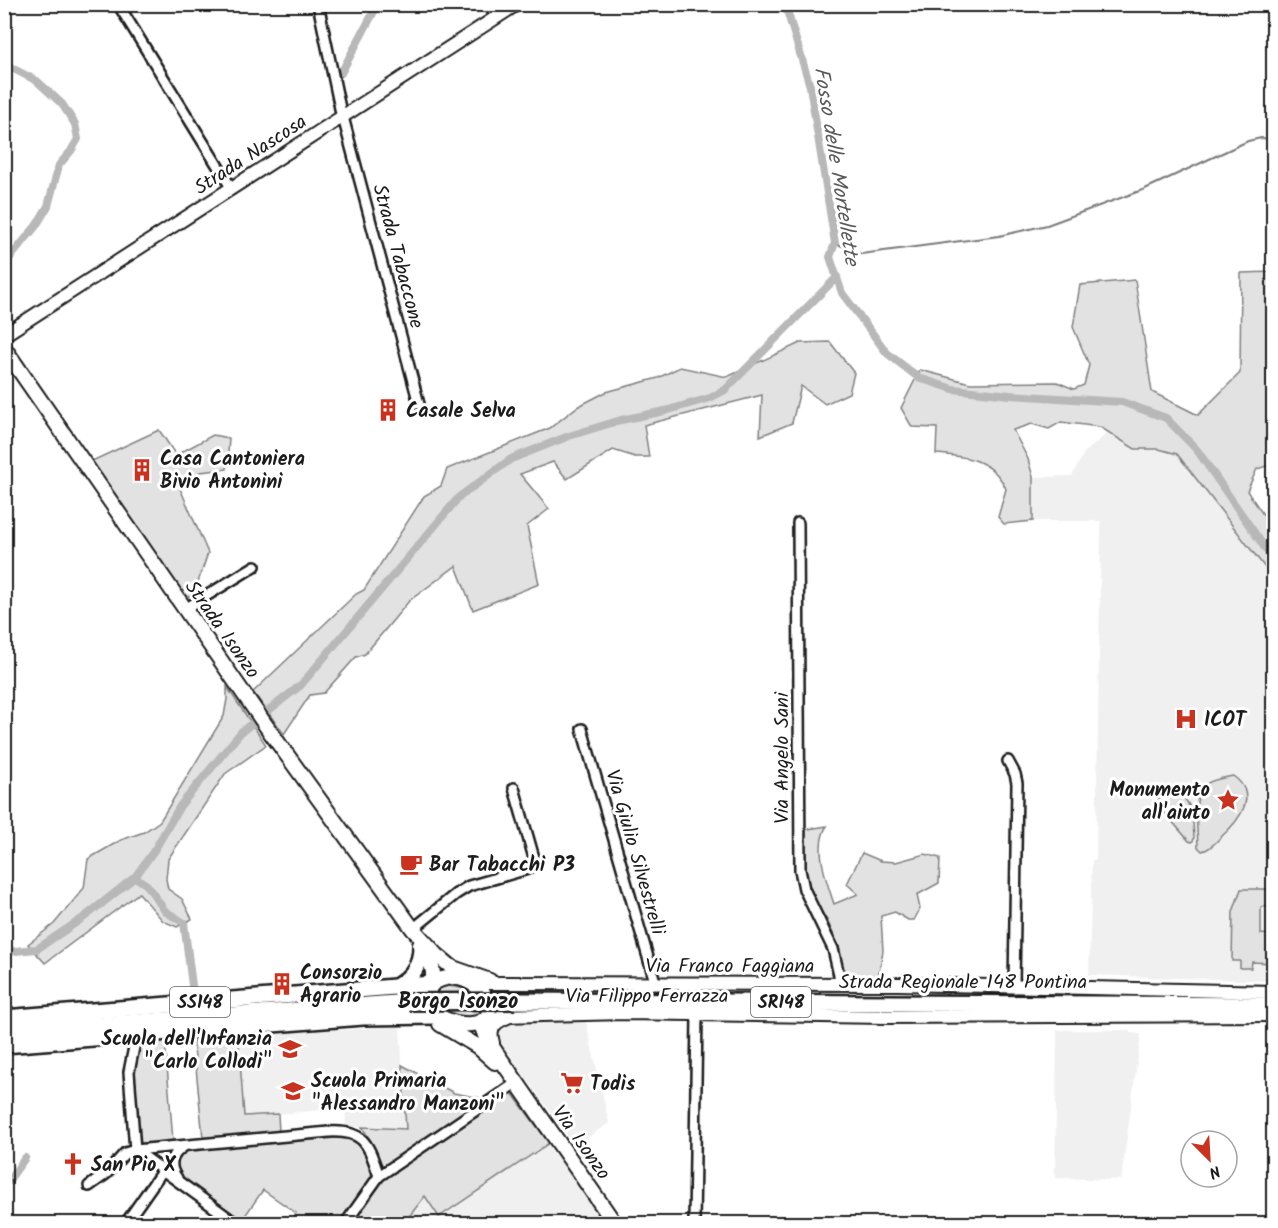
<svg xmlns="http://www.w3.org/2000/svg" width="1278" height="1228" font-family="Kalam,sans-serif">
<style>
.built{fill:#f0f0f0}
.green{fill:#e2e2e2;stroke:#7f7f7f;stroke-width:1.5}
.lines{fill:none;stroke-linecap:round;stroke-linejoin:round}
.stream{stroke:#7a7a7a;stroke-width:2}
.canal{stroke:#b8b8b8;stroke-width:8}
.minor-casing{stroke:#1c1c1c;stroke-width:14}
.tertiary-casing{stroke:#1c1c1c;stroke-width:16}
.secondary-casing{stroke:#1c1c1c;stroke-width:18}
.primary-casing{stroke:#1c1c1c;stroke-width:20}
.minor{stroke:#fff;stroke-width:9}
.tertiary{stroke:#fff;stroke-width:12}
.secondary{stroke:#fff;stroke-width:14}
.primary{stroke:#fff;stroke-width:15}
.primary-bridge-casing{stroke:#1c1c1c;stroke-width:20;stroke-linecap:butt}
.primary-bridge{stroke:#fff;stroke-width:15}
.labels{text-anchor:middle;stroke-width:6;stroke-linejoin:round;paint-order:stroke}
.shield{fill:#fff;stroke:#606060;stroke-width:1.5}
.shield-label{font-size:18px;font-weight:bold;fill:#1c1c1c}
.street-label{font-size:20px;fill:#1c1c1c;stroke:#fff}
.poi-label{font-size:20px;font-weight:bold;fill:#1c1c1c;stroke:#fff;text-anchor:start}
.water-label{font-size:21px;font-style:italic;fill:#5a5a5a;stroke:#fff}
.quarter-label{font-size:22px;font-weight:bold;fill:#1c1c1c;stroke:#fff}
</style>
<rect width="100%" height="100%" fill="#fff"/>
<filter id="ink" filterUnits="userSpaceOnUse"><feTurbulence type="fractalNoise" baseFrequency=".0167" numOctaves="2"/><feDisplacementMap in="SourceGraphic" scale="12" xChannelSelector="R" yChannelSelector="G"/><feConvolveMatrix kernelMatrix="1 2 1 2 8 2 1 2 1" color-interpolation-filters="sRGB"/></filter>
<g filter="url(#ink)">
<g class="built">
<polygon points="1108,433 1135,449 1159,449 1177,454 1273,578 1273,981 1089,975 1092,860 1096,859 1101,521 1033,521 1033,477 1072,476 1084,453"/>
<polygon points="522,1021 586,1022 609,1123 575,1146 500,1042 498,1032 503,1024"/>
<polygon points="338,1024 339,1030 400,1026 406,1130 346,1126 345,1108 244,1117 238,1033"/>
<polygon points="1057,1030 1130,1030 1130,1033 1141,1034 1121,1180 1055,1178"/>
<polygon points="549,1143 606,1223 404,1224 425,1195 440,1217"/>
</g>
<g class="green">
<path d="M1273,272V464L1257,469L1247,491L1273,529V578L1177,454L1159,449H1135L1100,427L1061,422L1049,429L1032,424L1013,430L1028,459L1033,477V521L1004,524L998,517L1006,489C993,459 965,456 936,454L937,428L912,427L901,408L920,370L970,383L1057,382L1074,389L1084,385L1089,365L1073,327L1080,285L1135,280L1152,392L1198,415L1240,373L1241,273Z"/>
<polygon points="830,342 854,373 849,393 825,404 801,386 792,423 760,436 762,395 644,425 649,457 635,457 613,450 567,479 553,462 520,474 549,509 527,526 539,584 473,610 456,566 409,601 365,654 356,657 324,693 310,695 284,734 253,692 356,594 364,590 424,496 441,486 447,469 550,428 577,407 606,392 658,378 680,367 727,377 800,343"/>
<polygon points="159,430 176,455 213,435 229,438 227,469 200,472 179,486 208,553 195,591 187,598 92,461"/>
<polygon points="227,687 266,745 225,774 168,859 166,879 168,889 182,899 192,919 177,927 163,921 139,893 45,963 28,944 54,924 84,888 88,859 121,840 144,832 160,821 224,716 227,699"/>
<path d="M1233,776C1260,795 1239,821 1220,838C1215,843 1209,850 1202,851L1198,847C1198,831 1191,792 1206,784C1213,779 1224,778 1233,776Z"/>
<path d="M1174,792C1194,799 1193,820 1194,839L1192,842L1189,841L1158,805L1159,797Z"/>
<path d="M827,826C813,846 827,883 834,904L858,894L847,884L862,853L881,861L896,862L925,854L940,858L939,883L917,895L920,909L914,920H908L895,912L881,916L883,951L878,977L844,978L840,949L827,920L810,895L805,879L802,830Z"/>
<polygon points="1241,889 1273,889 1273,906 1261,907 1261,934 1273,935 1273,963 1252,962 1251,968 1240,968 1240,961 1232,961 1233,912"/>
<path d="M447,986C465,987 476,992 483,1009C471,1028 444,1014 434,1001C435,991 437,988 447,986Z"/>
<polygon points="238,1033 244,1116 278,1114 279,1132 203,1138 193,1038"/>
<polygon points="165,1040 173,1141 137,1144 133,1074 140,1042"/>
<polygon points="402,1065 454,1093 485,1099 386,1166 379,1163 371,1141 362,1127 406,1129"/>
<polygon points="512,1093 549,1143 439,1217 425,1196 404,1223 348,1224 383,1177"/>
<polygon points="350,1137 362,1145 372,1172 370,1181 340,1223 289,1223 296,1213 263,1190 240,1223 180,1178 175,1165 180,1153 188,1149"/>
</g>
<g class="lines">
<polyline class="stream" points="835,243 861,254 999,236 1047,225 1145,189 1248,141 1261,138 1274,139"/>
<g class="canal">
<polyline points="785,4 810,86 835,243 830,257 842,293 887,353 919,378 953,389 1010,395 1122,402 1166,418 1197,450 1274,561"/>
<polyline points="4,64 37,81 62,104 75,124 78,139 71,151 59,165 48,206 36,226 4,265"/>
<polyline points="341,73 378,4"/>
<polyline points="135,877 147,885 165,911 184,923 193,993"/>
<polyline points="4,952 37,949 86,916 135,877 155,849 180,806 241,732 301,685 459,497 511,459 569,436 621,420 665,411 710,398 725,390 837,277"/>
<polyline points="4,1187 25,1158"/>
</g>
<g class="minor-casing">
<g id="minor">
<polyline points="118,4 232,189"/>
<polyline points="318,4 342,118"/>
<polyline points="488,4 498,17"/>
<polyline points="343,117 419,404"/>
<polyline points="798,523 800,870 804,889 833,949 841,984"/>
<polyline points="185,609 255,566"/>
<polyline points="582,729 656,985"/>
<polyline points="1008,761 1015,774 1017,783 1014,987"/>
<polyline points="413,929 456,894 469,886 528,869 533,866 534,858 514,788"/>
<path d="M135,1150L329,1132C366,1130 368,1145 379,1176"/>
<polyline points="135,1150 237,1224"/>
<path d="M177,1178C168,1166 171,1155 183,1147"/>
<polyline points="89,1186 106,1174 125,1153 135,1150 129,1072 134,1047"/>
<polyline points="125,1224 163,1170"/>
<polyline points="345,1224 379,1176 516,1083"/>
<polyline points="595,1224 608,1214"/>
<polyline points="694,1224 697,1014"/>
</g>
</g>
<g class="tertiary-casing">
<g id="tertiary">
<polyline points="4,335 517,4"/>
<polyline points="453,967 490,980"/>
<polyline points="474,983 898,984 1274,992"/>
<polyline points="501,1016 625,1013 887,1017 1274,1015"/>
</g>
</g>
<g class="secondary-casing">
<g id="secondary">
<polyline points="4,348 271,733 413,929 437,955 468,981"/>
<path d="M420,945C425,954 433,963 433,974C434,986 421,996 431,1008C438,1018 452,1023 463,1024C519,1028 474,956 432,984"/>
<polyline points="483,1020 482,1027 486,1038 615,1224"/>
<polyline points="440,1024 477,1046 495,1062"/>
<path d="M492,1043C487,1026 495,1021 510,1015"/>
</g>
</g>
<g class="primary-casing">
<g id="primary">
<path d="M396,987C412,977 421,966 421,946"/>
<polyline points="515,1001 1274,1005"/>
<polyline points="4,1018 432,984"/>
<polyline points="4,1032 409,1002"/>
<polyline points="4,1045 363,1017 438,1016"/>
</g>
</g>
<use href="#minor" class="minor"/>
<use href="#tertiary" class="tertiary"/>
<use href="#secondary" class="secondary"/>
<use href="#primary" class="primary"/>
<g class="primary-bridge-casing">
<polyline id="primary-bridge" points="409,1002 515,1001"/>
</g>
<use href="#primary-bridge" class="primary-bridge"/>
</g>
</g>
<defs>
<g id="building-bare" transform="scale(1.8)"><path d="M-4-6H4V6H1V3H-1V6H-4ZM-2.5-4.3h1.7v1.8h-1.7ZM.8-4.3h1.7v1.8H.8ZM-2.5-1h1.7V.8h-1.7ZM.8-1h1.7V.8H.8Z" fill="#c8321e" stroke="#fff" stroke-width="2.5" paint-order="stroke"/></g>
<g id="hospital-bare" transform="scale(1.8)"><path d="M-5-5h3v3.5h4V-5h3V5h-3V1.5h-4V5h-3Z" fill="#c8321e" stroke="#fff" stroke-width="2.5" paint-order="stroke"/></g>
<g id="sight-bare" transform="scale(1.8)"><path d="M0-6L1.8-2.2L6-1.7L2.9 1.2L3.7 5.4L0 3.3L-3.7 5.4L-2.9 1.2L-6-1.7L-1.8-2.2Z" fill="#c8321e" stroke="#fff" stroke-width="2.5" paint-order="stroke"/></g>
<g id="cafe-bare" transform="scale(1.8)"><path d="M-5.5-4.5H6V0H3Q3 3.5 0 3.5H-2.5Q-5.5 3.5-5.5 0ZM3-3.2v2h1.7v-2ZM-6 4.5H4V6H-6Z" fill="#c8321e" stroke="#fff" stroke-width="2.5" paint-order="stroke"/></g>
<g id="school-bare" transform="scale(1.8)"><path d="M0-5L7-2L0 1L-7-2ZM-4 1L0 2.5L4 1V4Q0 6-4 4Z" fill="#c8321e" stroke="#fff" stroke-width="2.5" paint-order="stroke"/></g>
<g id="supermarket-bare" transform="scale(1.8)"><path d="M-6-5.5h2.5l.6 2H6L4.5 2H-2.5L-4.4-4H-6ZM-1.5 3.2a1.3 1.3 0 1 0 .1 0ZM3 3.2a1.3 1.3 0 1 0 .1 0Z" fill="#c8321e" stroke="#fff" stroke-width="2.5" paint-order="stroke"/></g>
<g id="church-bare" transform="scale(1.8)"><path d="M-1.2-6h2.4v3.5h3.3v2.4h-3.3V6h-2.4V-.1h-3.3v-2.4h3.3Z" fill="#c8321e" stroke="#fff" stroke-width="2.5" paint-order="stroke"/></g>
</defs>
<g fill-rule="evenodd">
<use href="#building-bare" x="388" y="410"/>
<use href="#building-bare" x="142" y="470"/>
<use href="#hospital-bare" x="1186" y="719"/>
<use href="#sight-bare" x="1228" y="800"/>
<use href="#cafe-bare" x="411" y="864"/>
<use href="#building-bare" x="282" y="984"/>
<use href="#school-bare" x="290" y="1049"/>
<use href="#supermarket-bare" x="572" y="1083"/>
<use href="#school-bare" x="293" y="1091"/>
<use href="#church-bare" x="73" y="1164"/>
</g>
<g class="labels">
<g class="shield">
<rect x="170" y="987" width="60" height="30" rx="4.5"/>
<rect x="751" y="987" width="60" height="30" rx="4.5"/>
</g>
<g class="shield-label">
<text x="200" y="1008">SS148</text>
<text x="781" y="1008">SR148</text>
</g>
<g class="street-label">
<text transform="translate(250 154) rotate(-33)" y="7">Strada Nascosa</text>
<text transform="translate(399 256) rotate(75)" y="7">Strada Tabaccone</text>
<text transform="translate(223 629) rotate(55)" y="7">Strada Isonzo</text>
<text transform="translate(781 758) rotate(-90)" y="7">Via Angelo Sani</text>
<text transform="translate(636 852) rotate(74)" y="7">Via Giulio Silvestrelli</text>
<text x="730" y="972">Via Franco Faggiana</text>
<text x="963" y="988">Strada Regionale 148 Pontina</text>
<text x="647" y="1002">Via Filippo Ferrazza</text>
<text transform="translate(582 1142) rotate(55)" y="7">Via Isonzo</text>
</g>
<g class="poi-label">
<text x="406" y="417">Casale Selva</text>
<text x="160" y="465">Casa Cantoniera<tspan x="160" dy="23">Bivio Antonini</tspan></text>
<text x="1204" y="726">ICOT</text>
<text x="1210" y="796" text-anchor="end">Monumento<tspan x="1210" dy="23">all'aiuto</tspan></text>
<text x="429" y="871">Bar Tabacchi P3</text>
<text x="300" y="979">Consorzio<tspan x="300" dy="23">Agrario</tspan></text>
<text x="272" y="1045" text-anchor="end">Scuola dell'Infanzia<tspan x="272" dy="23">"Carlo Collodi"</tspan></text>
<text x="311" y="1087">Scuola Primaria<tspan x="311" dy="23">"Alessandro Manzoni"</tspan></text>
<text x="590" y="1090">Todis</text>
<text x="91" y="1171">San Pio X</text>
</g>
<g class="water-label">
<text transform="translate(837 166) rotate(81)" y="7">Fosso delle Mortellette</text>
</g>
<g class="quarter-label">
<text x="458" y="1008">Borgo Isonzo</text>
</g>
</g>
<rect width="1278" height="1228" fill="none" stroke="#fff" stroke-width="24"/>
<rect x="12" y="12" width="1254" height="1204" fill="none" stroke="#1c1c1c" stroke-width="2" filter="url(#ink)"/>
<g transform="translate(1209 1159) rotate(156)"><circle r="28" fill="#ffffff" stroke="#a4a4a4" stroke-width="1.5"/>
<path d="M0-4.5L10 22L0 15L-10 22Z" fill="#c8321e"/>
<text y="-9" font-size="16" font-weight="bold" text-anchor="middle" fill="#1c1c1c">N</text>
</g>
</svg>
